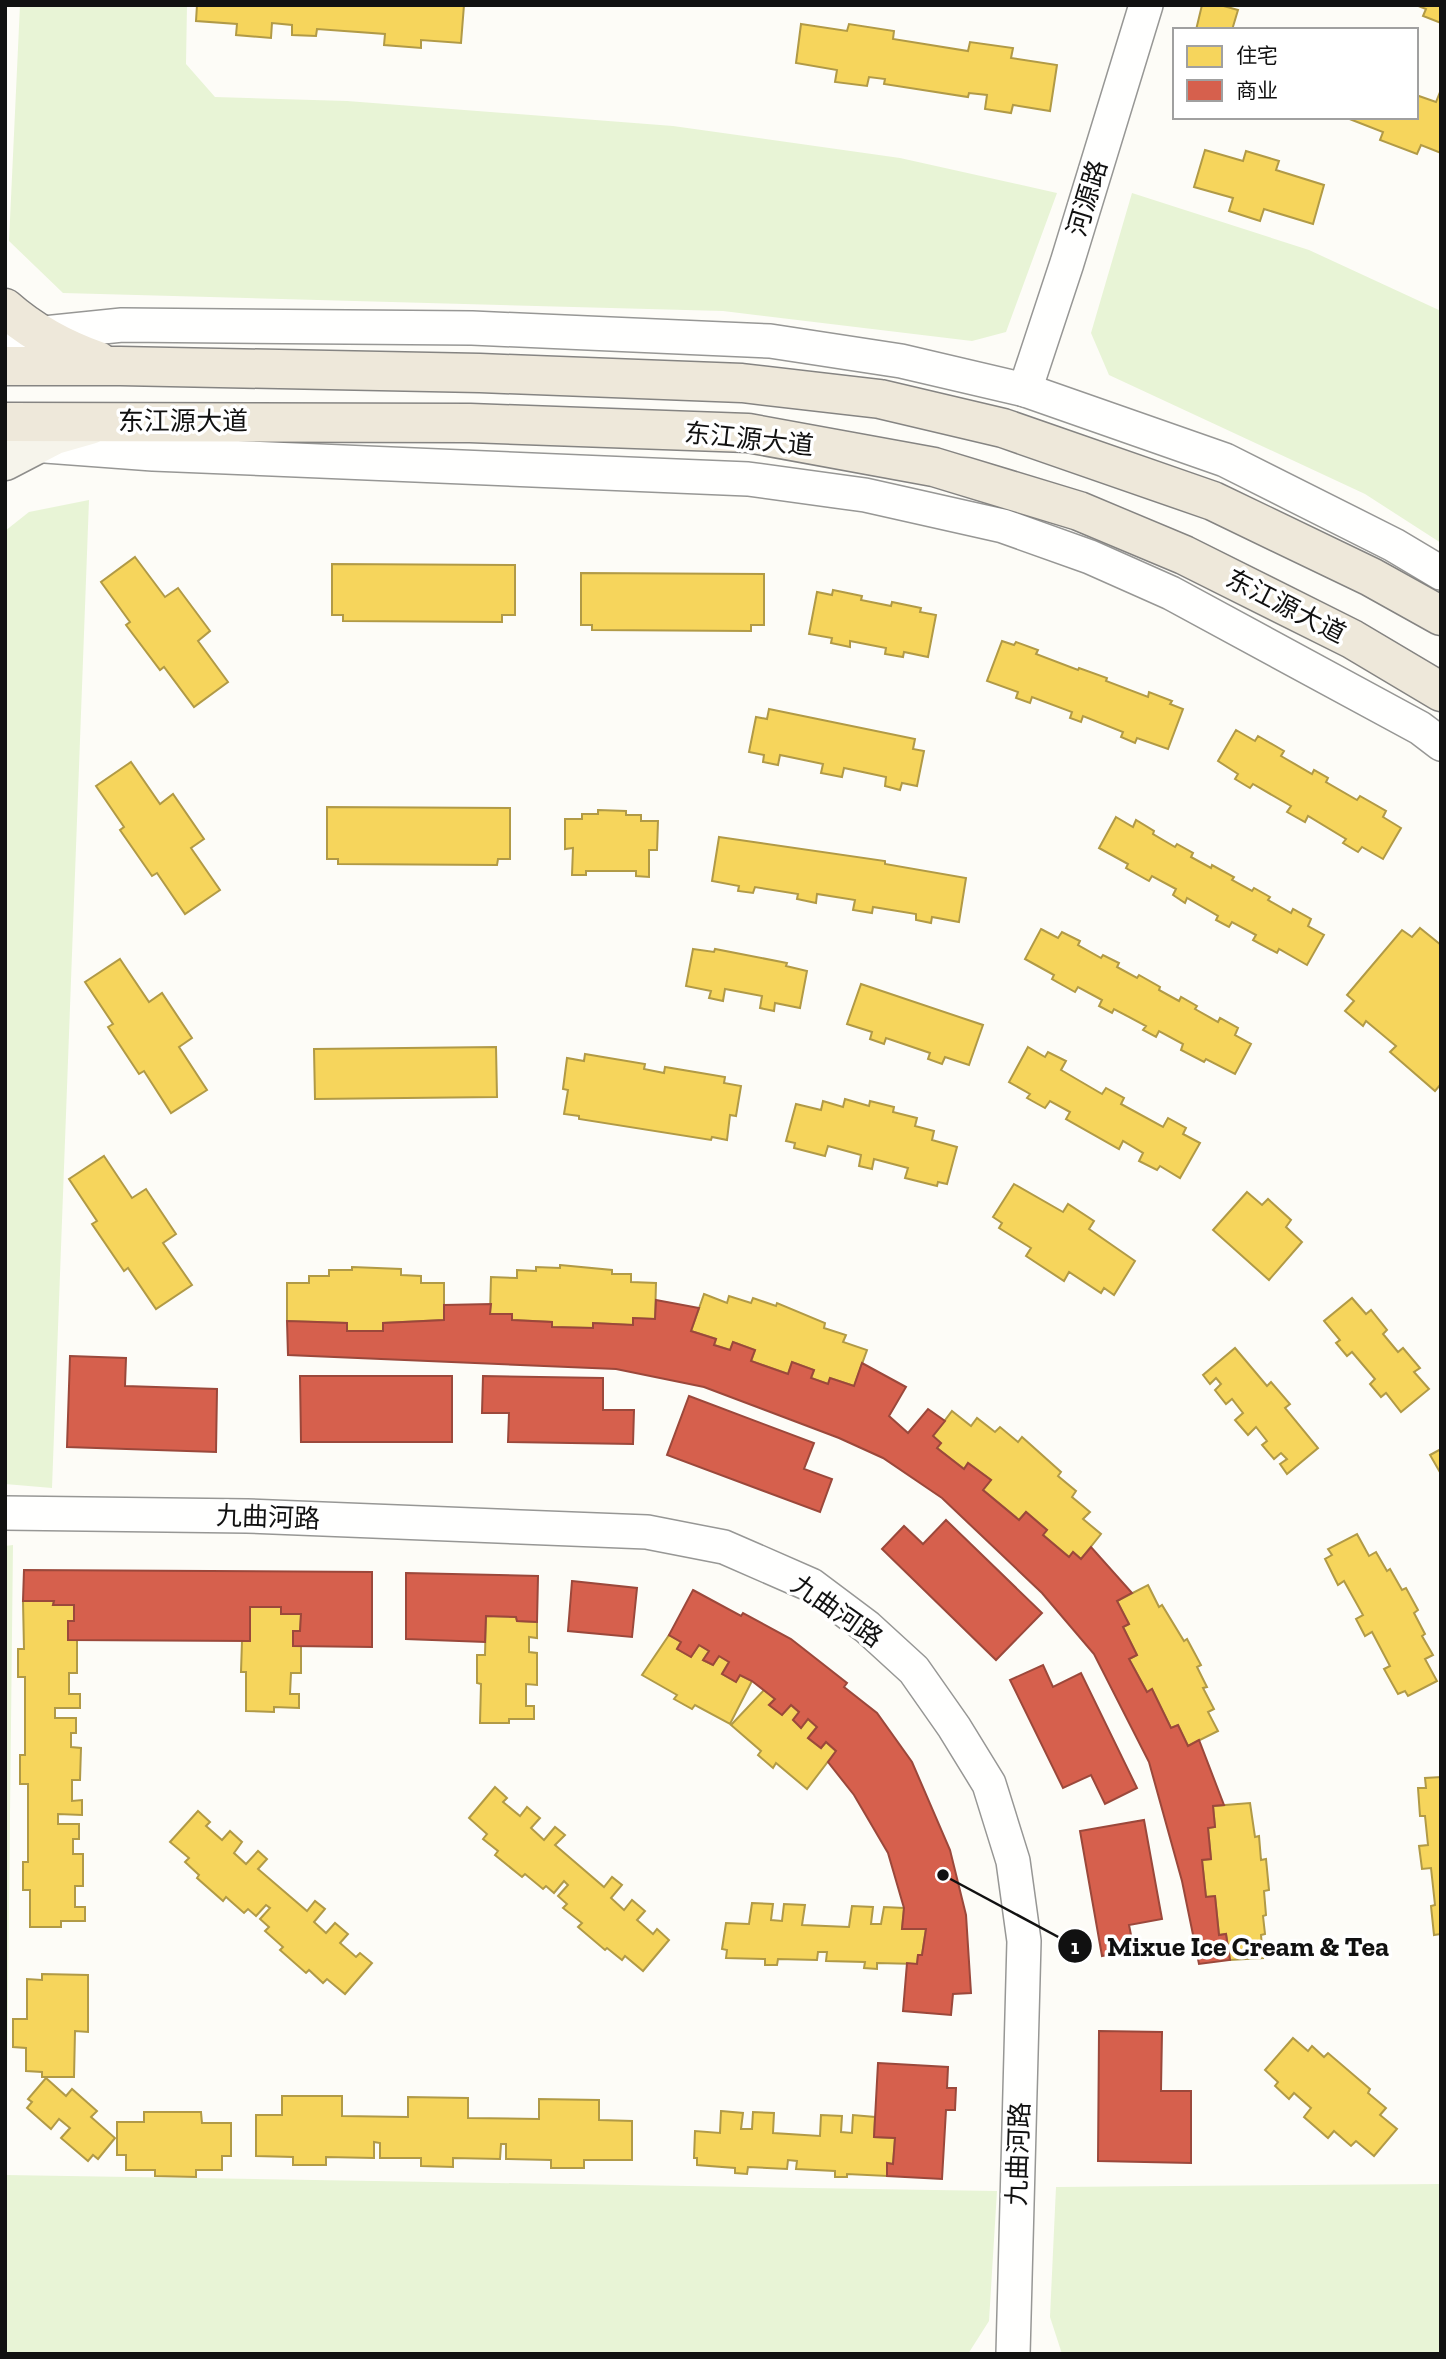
<svg xmlns="http://www.w3.org/2000/svg" width="1446" height="2359" font-family="'Zilla Slab','Noto Sans SC',serif">
<style>
.green{fill:#e8f4d6}
.homes{fill:#f6d55c;stroke:#b19a46;stroke-width:2}
.shops{fill:#d6604d;stroke:#9b483b;stroke-width:2}
.lines{fill:none;stroke-linecap:round;stroke-linejoin:round}
.tertiary-casing{stroke:#979795;stroke-width:36}
.secondary-casing{stroke:#8e8d8b;stroke-width:41}
.primary-casing{stroke:#858482;stroke-width:41}
.tertiary{stroke:#fffffe;stroke-width:33}
.secondary{stroke:#f6f4eb;stroke-width:38}
.primary{stroke:#eee8da;stroke-width:38}
.labels{text-anchor:middle;stroke-width:7;stroke-linejoin:round;paint-order:stroke}
.street-label{font-size:26px;fill:#111;stroke:#fff}
.leader{fill:none;stroke:#111;stroke-width:2.5}
.callout-dot{fill:#111;stroke:#fff;stroke-width:2.5}
.mark-label{font-size:21px;text-anchor:middle;font-weight:bold;fill:#fff}
.callout-label{font-size:28px;text-anchor:middle;font-weight:bold;fill:#111;stroke:#fff;stroke-width:7;stroke-linejoin:round;paint-order:stroke}
</style>
<rect width="100%" height="100%" fill="#fdfcf7"/>
<g class="green">
<polygon points="20,5 187,5 186,64 215,97 347,101 673,126 900,158 1057,193 1006,332 972,341 723,311 63,293 9,241"/>
<polygon points="1132,193 1309,250 1441,311 1441,543 1365,494 1109,375 1091,333"/>
<polygon points="89,500 52,1488 5,1484 5,531 29,512"/>
<polygon points="13,1545 6,2175 997,2191 989,2321 968,2354 5,2354 5,1546"/>
<polygon points="1441,2184 1441,2354 1062,2354 1050,2317 1056,2187"/>
</g>
<g class="homes">
<polygon points="197,5 464,5 461,43 421,40 421,48 384,45 385,34 317,29 316,36 292,35 292,25 272,23 271,38 236,35 237,24 196,21"/>
<polygon points="1202,5 1220,5 1238,10 1232,30 1196,30"/>
<polygon points="1416,5 1441,5 1441,23 1423,16 1426,9"/>
<polygon points="801,24 847,31 849,24 894,31 893,39 968,51 970,42 1013,48 1011,58 1057,65 1050,111 1013,105 1011,113 985,109 987,95 969,93 968,97 884,84 885,79 869,77 867,86 835,82 837,70 796,63"/>
<polygon points="1440,92 1441,153 1421,145 1417,154 1380,140 1383,132 1347,118 1416,117 1416,95 1436,102"/>
<polygon points="1205,150 1243,161 1246,151 1279,161 1276,170 1324,185 1313,224 1264,209 1260,221 1229,211 1233,198 1194,187"/>
<polygon points="135,557 165,597 178,588 210,631 198,641 228,682 194,707 164,667 160,670 126,625 130,622 101,582"/>
<polygon points="332,564 515,565 515,615 502,615 502,622 343,621 343,615 332,615"/>
<polygon points="581,573 764,574 764,625 751,625 751,631 592,630 592,625 581,625"/>
<polygon points="833,590 862,596 861,600 891,606 892,602 921,608 920,612 936,615 928,657 904,652 903,657 885,654 886,648 850,641 850,647 831,643 832,638 809,634 817,592 832,595"/>
<polygon points="1002,641 1014,645 1016,642 1038,650 1036,654 1078,670 1079,668 1107,678 1106,681 1148,697 1149,692 1172,701 1170,704 1183,709 1168,749 1137,738 1135,743 1121,737 1123,732 1083,716 1081,722 1070,718 1072,712 1032,697 1030,703 1016,698 1018,692 987,681"/>
<polygon points="769,709 915,739 913,749 924,751 917,786 902,783 900,790 885,786 886,777 844,768 842,777 821,773 823,764 780,755 778,765 763,762 764,755 749,752 756,717 767,719"/>
<polygon points="1236,730 1255,741 1258,736 1284,751 1281,756 1312,774 1314,770 1328,778 1326,782 1357,800 1360,796 1386,811 1383,817 1401,828 1383,859 1362,847 1358,852 1343,843 1346,839 1308,816 1305,822 1287,812 1291,806 1253,784 1250,788 1235,779 1238,774 1218,761"/>
<polygon points="131,762 160,804 173,794 204,839 191,848 220,890 185,914 157,873 152,876 120,830 124,827 96,786"/>
<polygon points="327,807 510,808 510,859 498,859 497,865 338,864 338,859 327,859"/>
<polygon points="598,810 626,811 626,815 641,815 641,821 658,821 657,850 649,850 649,877 636,876 636,871 586,871 586,875 572,875 573,848 565,849 565,819 582,819 582,814 598,814"/>
<polygon points="1116,817 1133,827 1136,820 1154,831 1153,834 1175,847 1177,844 1193,853 1191,857 1211,868 1212,865 1234,877 1232,880 1252,891 1254,888 1270,897 1268,900 1291,913 1293,909 1311,919 1308,926 1324,935 1307,965 1279,949 1277,953 1253,940 1256,935 1232,922 1229,927 1216,920 1218,916 1187,898 1185,903 1173,895 1176,889 1152,876 1149,881 1126,868 1128,864 1099,848"/>
<polygon points="719,837 885,861 885,864 966,878 959,922 932,917 931,923 916,920 916,914 873,907 872,913 853,910 855,900 817,894 816,903 797,899 798,894 755,887 753,893 738,891 739,886 712,881"/>
<polygon points="1420,928 1441,945 1441,1084 1435,1091 1390,1052 1396,1046 1366,1021 1363,1026 1345,1011 1354,1001 1347,995 1402,930 1412,937"/>
<polygon points="1041,929 1058,938 1062,932 1080,941 1078,945 1101,958 1103,955 1119,963 1117,967 1137,978 1139,975 1160,987 1159,990 1179,1001 1181,997 1197,1006 1195,1009 1218,1022 1220,1018 1238,1028 1235,1035 1251,1044 1235,1074 1206,1059 1204,1062 1181,1050 1183,1044 1159,1031 1156,1037 1143,1030 1146,1026 1114,1009 1112,1013 1099,1006 1102,1000 1078,987 1075,992 1052,979 1054,975 1025,959"/>
<polygon points="693,949 714,952 715,949 787,963 786,966 807,971 800,1008 775,1003 774,1011 760,1008 762,996 725,989 723,1001 709,998 711,991 686,986"/>
<polygon points="120,959 149,1002 162,993 192,1038 179,1047 207,1090 171,1113 144,1071 139,1074 108,1027 113,1024 85,982"/>
<polygon points="861,984 983,1025 969,1065 945,1057 942,1064 928,1059 930,1053 886,1038 884,1044 870,1039 872,1032 847,1024"/>
<polygon points="496,1047 497,1097 315,1099 314,1049"/>
<polygon points="1028,1047 1045,1057 1048,1052 1066,1061 1061,1070 1102,1094 1106,1088 1124,1098 1121,1104 1163,1127 1168,1118 1186,1128 1183,1134 1200,1143 1180,1178 1160,1166 1157,1170 1139,1161 1143,1153 1123,1141 1119,1149 1066,1119 1070,1112 1050,1101 1045,1108 1027,1098 1030,1094 1009,1082"/>
<polygon points="585,1054 645,1064 644,1069 664,1073 665,1067 725,1077 724,1083 741,1086 736,1116 730,1115 727,1140 712,1137 711,1140 579,1119 579,1116 564,1114 568,1090 563,1089 567,1058 584,1061"/>
<polygon points="845,1099 869,1106 870,1101 894,1107 893,1112 917,1118 915,1126 934,1131 932,1140 957,1147 947,1184 938,1182 937,1186 905,1178 908,1168 874,1159 872,1169 859,1166 861,1155 828,1146 825,1156 794,1148 795,1143 786,1141 796,1104 821,1110 823,1101 843,1107"/>
<polygon points="104,1156 132,1198 146,1189 176,1234 163,1243 192,1285 156,1309 128,1268 124,1271 92,1224 97,1221 69,1179"/>
<polygon points="1014,1184 1063,1212 1068,1204 1094,1221 1089,1229 1135,1261 1114,1295 1104,1288 1101,1293 1069,1272 1064,1281 1026,1256 1031,1248 999,1228 1002,1223 993,1217"/>
<polygon points="1247,1192 1262,1205 1268,1199 1291,1220 1286,1227 1302,1242 1269,1280 1213,1230"/>
<polygon points="560,1265 612,1270 612,1274 631,1274 631,1282 656,1283 655,1319 633,1318 633,1325 593,1323 593,1328 552,1327 552,1322 512,1320 512,1314 490,1314 491,1277 517,1278 517,1270 536,1271 536,1267 560,1268"/>
<polygon points="352,1267 401,1269 401,1275 421,1276 421,1283 444,1283 444,1320 383,1323 383,1331 347,1331 347,1323 287,1321 287,1283 309,1283 309,1276 329,1276 329,1270 352,1270"/>
<polygon points="704,1294 727,1303 729,1296 751,1303 753,1298 776,1306 777,1303 825,1323 824,1328 846,1335 843,1342 867,1350 854,1386 830,1378 828,1384 811,1378 814,1370 792,1362 788,1374 751,1361 755,1350 733,1342 730,1350 714,1345 716,1339 691,1331"/>
<polygon points="1352,1298 1366,1314 1371,1310 1387,1330 1383,1334 1398,1352 1403,1348 1420,1368 1414,1372 1429,1389 1401,1412 1386,1393 1381,1397 1370,1384 1375,1379 1352,1352 1347,1356 1336,1343 1340,1340 1324,1321"/>
<polygon points="1235,1348 1267,1386 1271,1382 1290,1404 1285,1408 1318,1448 1287,1474 1280,1464 1287,1459 1281,1453 1274,1459 1262,1445 1267,1441 1256,1427 1248,1435 1235,1420 1243,1413 1232,1399 1226,1404 1215,1390 1221,1384 1216,1378 1210,1384 1203,1375"/>
<polygon points="952,1411 971,1426 977,1418 995,1432 1000,1427 1018,1442 1022,1437 1061,1472 1058,1476 1076,1491 1072,1497 1090,1512 1083,1519 1101,1534 1081,1559 1073,1552 1069,1557 1043,1535 1047,1530 1026,1512 1019,1520 983,1490 991,1480 968,1463 964,1469 937,1448 941,1443 933,1436"/>
<polygon points="1441,1449 1441,1474 1430,1455"/>
<polygon points="1357,1534 1369,1556 1376,1552 1387,1571 1390,1569 1402,1590 1406,1588 1418,1610 1414,1613 1425,1634 1422,1636 1433,1655 1425,1659 1437,1681 1408,1696 1405,1691 1398,1694 1384,1669 1390,1666 1372,1632 1365,1636 1356,1619 1363,1615 1344,1581 1338,1585 1325,1559 1332,1555 1328,1549"/>
<polygon points="1148,1585 1159,1607 1162,1605 1184,1641 1187,1639 1201,1665 1197,1667 1207,1687 1203,1688 1214,1709 1208,1712 1218,1731 1188,1746 1178,1725 1171,1728 1152,1689 1147,1692 1129,1659 1137,1655 1123,1627 1129,1624 1117,1601"/>
<polygon points="23,1601 54,1601 53,1605 74,1605 74,1621 68,1621 68,1640 77,1640 77,1673 69,1673 69,1694 80,1694 80,1708 55,1708 55,1718 76,1718 76,1733 71,1733 71,1747 81,1748 80,1780 72,1780 72,1801 82,1800 82,1815 58,1814 58,1824 79,1824 79,1839 73,1839 73,1854 83,1854 83,1886 75,1886 75,1907 85,1907 85,1921 61,1921 61,1927 30,1927 30,1890 23,1890 23,1862 28,1862 28,1784 20,1784 20,1755 25,1755 25,1677 18,1677 18,1649 24,1649"/>
<polygon points="250,1607 281,1607 281,1614 301,1614 300,1631 293,1631 293,1646 301,1646 301,1673 291,1673 290,1694 299,1694 299,1708 274,1707 274,1712 246,1711 246,1672 241,1672 242,1641 250,1641"/>
<polygon points="486,1616 516,1617 517,1621 537,1622 537,1638 529,1637 529,1652 537,1653 537,1685 526,1684 526,1706 534,1706 534,1719 509,1719 509,1723 480,1723 481,1684 477,1683 477,1655 485,1655"/>
<polygon points="669,1635 681,1642 677,1649 691,1657 699,1645 709,1651 703,1660 713,1665 719,1656 729,1662 722,1674 736,1682 740,1675 752,1681 730,1724 695,1705 692,1709 674,1699 677,1695 642,1675"/>
<polygon points="764,1690 775,1699 769,1705 782,1715 791,1705 799,1712 793,1720 801,1728 808,1719 817,1727 808,1738 821,1748 826,1742 836,1751 807,1789 776,1763 773,1768 758,1755 761,1751 731,1725"/>
<polygon points="1441,1777 1441,1934 1434,1935 1431,1906 1435,1905 1431,1868 1422,1869 1419,1846 1428,1845 1425,1816 1420,1816 1418,1788 1426,1788 1425,1778"/>
<polygon points="495,1787 507,1798 503,1802 520,1816 527,1807 540,1818 531,1828 544,1840 555,1827 565,1835 555,1845 604,1887 612,1877 622,1885 611,1898 624,1910 632,1900 645,1911 637,1920 653,1934 657,1929 669,1940 643,1971 625,1956 622,1960 607,1948 605,1950 578,1927 582,1923 563,1908 567,1904 558,1896 568,1885 564,1881 554,1893 546,1886 543,1889 525,1874 522,1877 495,1855 498,1851 483,1839 487,1834 469,1818"/>
<polygon points="1250,1803 1255,1837 1259,1836 1261,1860 1266,1859 1269,1890 1264,1891 1266,1915 1263,1916 1265,1934 1261,1935 1263,1958 1230,1960 1226,1934 1219,1935 1215,1896 1206,1897 1202,1860 1211,1859 1208,1828 1215,1827 1213,1806"/>
<polygon points="198,1811 210,1822 206,1826 222,1840 230,1831 242,1842 234,1853 246,1864 258,1851 267,1859 258,1869 307,1911 315,1901 325,1909 314,1922 326,1933 335,1923 348,1934 340,1943 356,1957 360,1953 372,1963 345,1994 327,1979 323,1983 309,1970 306,1973 280,1950 283,1947 265,1931 269,1927 260,1919 270,1908 266,1905 256,1916 248,1909 244,1913 226,1897 223,1901 197,1878 199,1875 185,1862 189,1858 170,1842"/>
<polygon points="752,1903 773,1904 771,1920 782,1921 784,1904 805,1905 802,1925 849,1927 852,1906 873,1907 871,1924 881,1924 884,1907 904,1908 902,1929 926,1929 922,1955 918,1955 917,1964 877,1963 877,1969 864,1968 865,1962 826,1961 827,1952 818,1952 817,1960 778,1959 777,1965 765,1965 765,1959 726,1958 727,1950 722,1949 726,1923 749,1924"/>
<polygon points="42,1974 88,1975 88,2032 75,2031 74,2077 42,2077 42,2072 26,2071 26,2048 13,2047 13,2019 27,2019 27,1979 42,1980"/>
<polygon points="1293,2038 1308,2051 1312,2046 1324,2057 1328,2053 1370,2089 1368,2093 1386,2108 1380,2115 1397,2129 1374,2156 1356,2141 1351,2146 1334,2131 1328,2138 1304,2117 1311,2108 1294,2093 1289,2099 1275,2086 1278,2082 1265,2070"/>
<polygon points="46,2078 66,2096 72,2089 97,2111 91,2117 115,2138 98,2159 93,2155 88,2161 61,2138 70,2128 59,2119 51,2129 27,2108 32,2102 28,2099"/>
<polygon points="282,2096 342,2096 342,2116 408,2117 408,2097 468,2098 468,2118 539,2119 539,2099 599,2100 599,2120 632,2121 632,2160 584,2160 584,2168 551,2168 551,2160 506,2159 506,2144 501,2144 500,2159 453,2158 453,2167 421,2166 421,2158 380,2158 380,2143 374,2142 374,2158 326,2157 326,2165 293,2165 293,2157 256,2156 256,2115 282,2115"/>
<polygon points="721,2111 743,2113 741,2129 752,2129 753,2112 774,2113 773,2133 820,2136 821,2115 842,2116 841,2132 852,2133 853,2115 875,2117 874,2137 895,2138 893,2164 887,2163 887,2176 847,2174 847,2177 835,2177 835,2171 796,2169 797,2161 788,2160 787,2169 748,2167 747,2174 735,2173 735,2168 697,2165 697,2158 694,2158 695,2131 720,2133"/>
<polygon points="144,2112 201,2112 202,2123 231,2123 231,2156 222,2156 222,2170 196,2170 196,2177 155,2176 155,2170 126,2170 126,2155 117,2155 117,2122 144,2122"/>
</g>
<g class="shops">
<polygon points="656,1300 699,1308 691,1331 716,1339 714,1345 730,1350 733,1342 755,1350 751,1361 788,1374 792,1362 814,1370 811,1378 828,1384 830,1378 854,1386 862,1363 906,1387 889,1416 908,1433 928,1409 945,1421 933,1436 941,1443 937,1448 964,1469 968,1463 991,1480 983,1490 1019,1520 1026,1512 1047,1530 1043,1535 1069,1557 1073,1552 1081,1559 1091,1547 1132,1593 1117,1601 1129,1624 1123,1627 1137,1655 1129,1659 1147,1692 1152,1689 1171,1728 1178,1725 1188,1746 1199,1740 1224,1805 1213,1806 1215,1827 1208,1828 1211,1859 1202,1860 1206,1897 1215,1896 1219,1935 1226,1934 1230,1960 1199,1964 1182,1881 1149,1762 1094,1654 1042,1593 942,1498 883,1458 839,1438 704,1387 616,1369 288,1355 287,1321 347,1323 347,1331 383,1331 383,1323 444,1320 444,1305 491,1304 490,1314 512,1314 512,1320 552,1322 552,1327 593,1328 593,1323 633,1325 633,1318 655,1319"/>
<polygon points="70,1356 126,1358 125,1386 217,1389 216,1452 67,1447"/>
<polygon points="300,1376 452,1376 452,1442 301,1442"/>
<polygon points="483,1376 603,1378 603,1410 634,1410 633,1444 508,1442 509,1413 482,1413"/>
<polygon points="689,1396 814,1443 804,1469 832,1479 820,1512 667,1455"/>
<polygon points="946,1520 1042,1613 996,1660 882,1549 904,1526 923,1544"/>
<polygon points="24,1570 372,1572 372,1647 293,1646 293,1631 300,1631 301,1614 281,1614 281,1607 250,1607 250,1641 68,1640 68,1621 74,1621 74,1605 53,1605 54,1601 23,1601"/>
<polygon points="406,1573 538,1576 537,1622 517,1621 516,1617 486,1616 485,1642 406,1639"/>
<polygon points="572,1581 637,1588 632,1637 568,1631"/>
<polygon points="693,1590 741,1616 743,1613 791,1639 847,1683 844,1687 877,1713 912,1762 950,1850 966,1915 971,1993 953,1994 951,2015 903,2011 907,1963 917,1964 918,1955 922,1955 926,1929 902,1929 904,1908 888,1853 854,1795 828,1762 836,1751 826,1742 821,1748 808,1738 817,1727 808,1719 801,1728 793,1720 799,1712 791,1705 782,1715 769,1705 775,1699 752,1681 740,1675 736,1682 722,1674 729,1662 719,1656 713,1665 703,1660 709,1651 699,1645 691,1657 677,1649 681,1642 669,1635"/>
<polygon points="1043,1665 1053,1687 1081,1673 1137,1788 1105,1804 1091,1775 1063,1788 1010,1680"/>
<polygon points="1144,1820 1162,1919 1129,1925 1134,1950 1102,1956 1080,1831"/>
<polygon points="1099,2031 1162,2032 1161,2091 1191,2091 1191,2163 1098,2161"/>
<polygon points="878,2063 948,2067 947,2088 956,2088 955,2110 946,2110 942,2179 887,2176 887,2163 893,2164 895,2138 874,2137"/>
</g>
<g class="lines">
<g class="tertiary-casing">
<g id="tertiary">
<polyline points="5,337 122,325 472,328 770,341 901,361 1025,390 1225,460 1394,545 1441,573"/>
<polyline points="1025,390 1067,263 1146,5"/>
<polyline points="32,445 153,454 748,479 865,495 1003,526 1090,557 1171,593 1420,728 1441,744"/>
<polyline points="5,1513 247,1516 647,1532 724,1547 811,1585 867,1627 914,1670 954,1727 989,1784 1013,1861 1024,1941 1013,2354"/>
</g>
</g>
<g class="secondary-casing">
<polyline id="secondary" points="5,461 55,435 90,425"/>
</g>
<g class="primary-casing">
<g id="primary">
<path d="M5,308C32,332 64,349 98,361"/>
<polyline points="5,366 120,366 480,373 742,383 880,399 1003,428 1213,501 1371,577 1441,616"/>
<polyline points="5,422 470,423 748,433 934,467 1079,511 1184,555 1352,639 1441,692"/>
</g>
</g>
<use href="#tertiary" class="tertiary"/>
<use href="#secondary" class="secondary"/>
<use href="#primary" class="primary"/>
</g>
<g class="labels">
<g class="street-label">
<text transform="translate(1087 198) rotate(-73)" y="9">河源路</text>
<text x="183" y="430">东江源大道</text>
<text transform="translate(749 439) rotate(6)" y="9">东江源大道</text>
<text transform="translate(1286 606) rotate(27)" y="9">东江源大道</text>
<text transform="translate(268 1517) rotate(2)" y="9">九曲河路</text>
<text transform="translate(837 1611) rotate(35)" y="9">九曲河路</text>
<text transform="translate(1018 2154) rotate(-88)" y="9">九曲河路</text>
</g>
</g>
<path class="leader" d="M943 1875L1075 1946"/>
<g class="callout-dot">
<circle cx="943" cy="1875" r="7"/>
<circle cx="1075" cy="1946" r="18"/>
</g>
<g class="mark-label">
<text x="1075" y="1954">1</text>
</g>
<g class="callout-label">
<text x="1248" y="1956">Mixue Ice Cream &amp; Tea</text>
</g>
<rect width="1446" height="2359" fill="none" stroke="#111111" stroke-width="14"/>
<rect x="1173" y="28" width="245" height="91" fill="#ffffff" stroke="#a0a0a0" stroke-width="2"/>
<rect x="1187" y="46" width="35" height="21" fill="#f6d55c" stroke="#a0a0a0" stroke-width="2"/>
<text x="1236" y="63" font-size="21" fill="#111111">住宅</text>
<rect x="1187" y="80" width="35" height="21" fill="#d6604d" stroke="#a0a0a0" stroke-width="2"/>
<text x="1236" y="98" font-size="21" fill="#111111">商业</text>
</svg>
